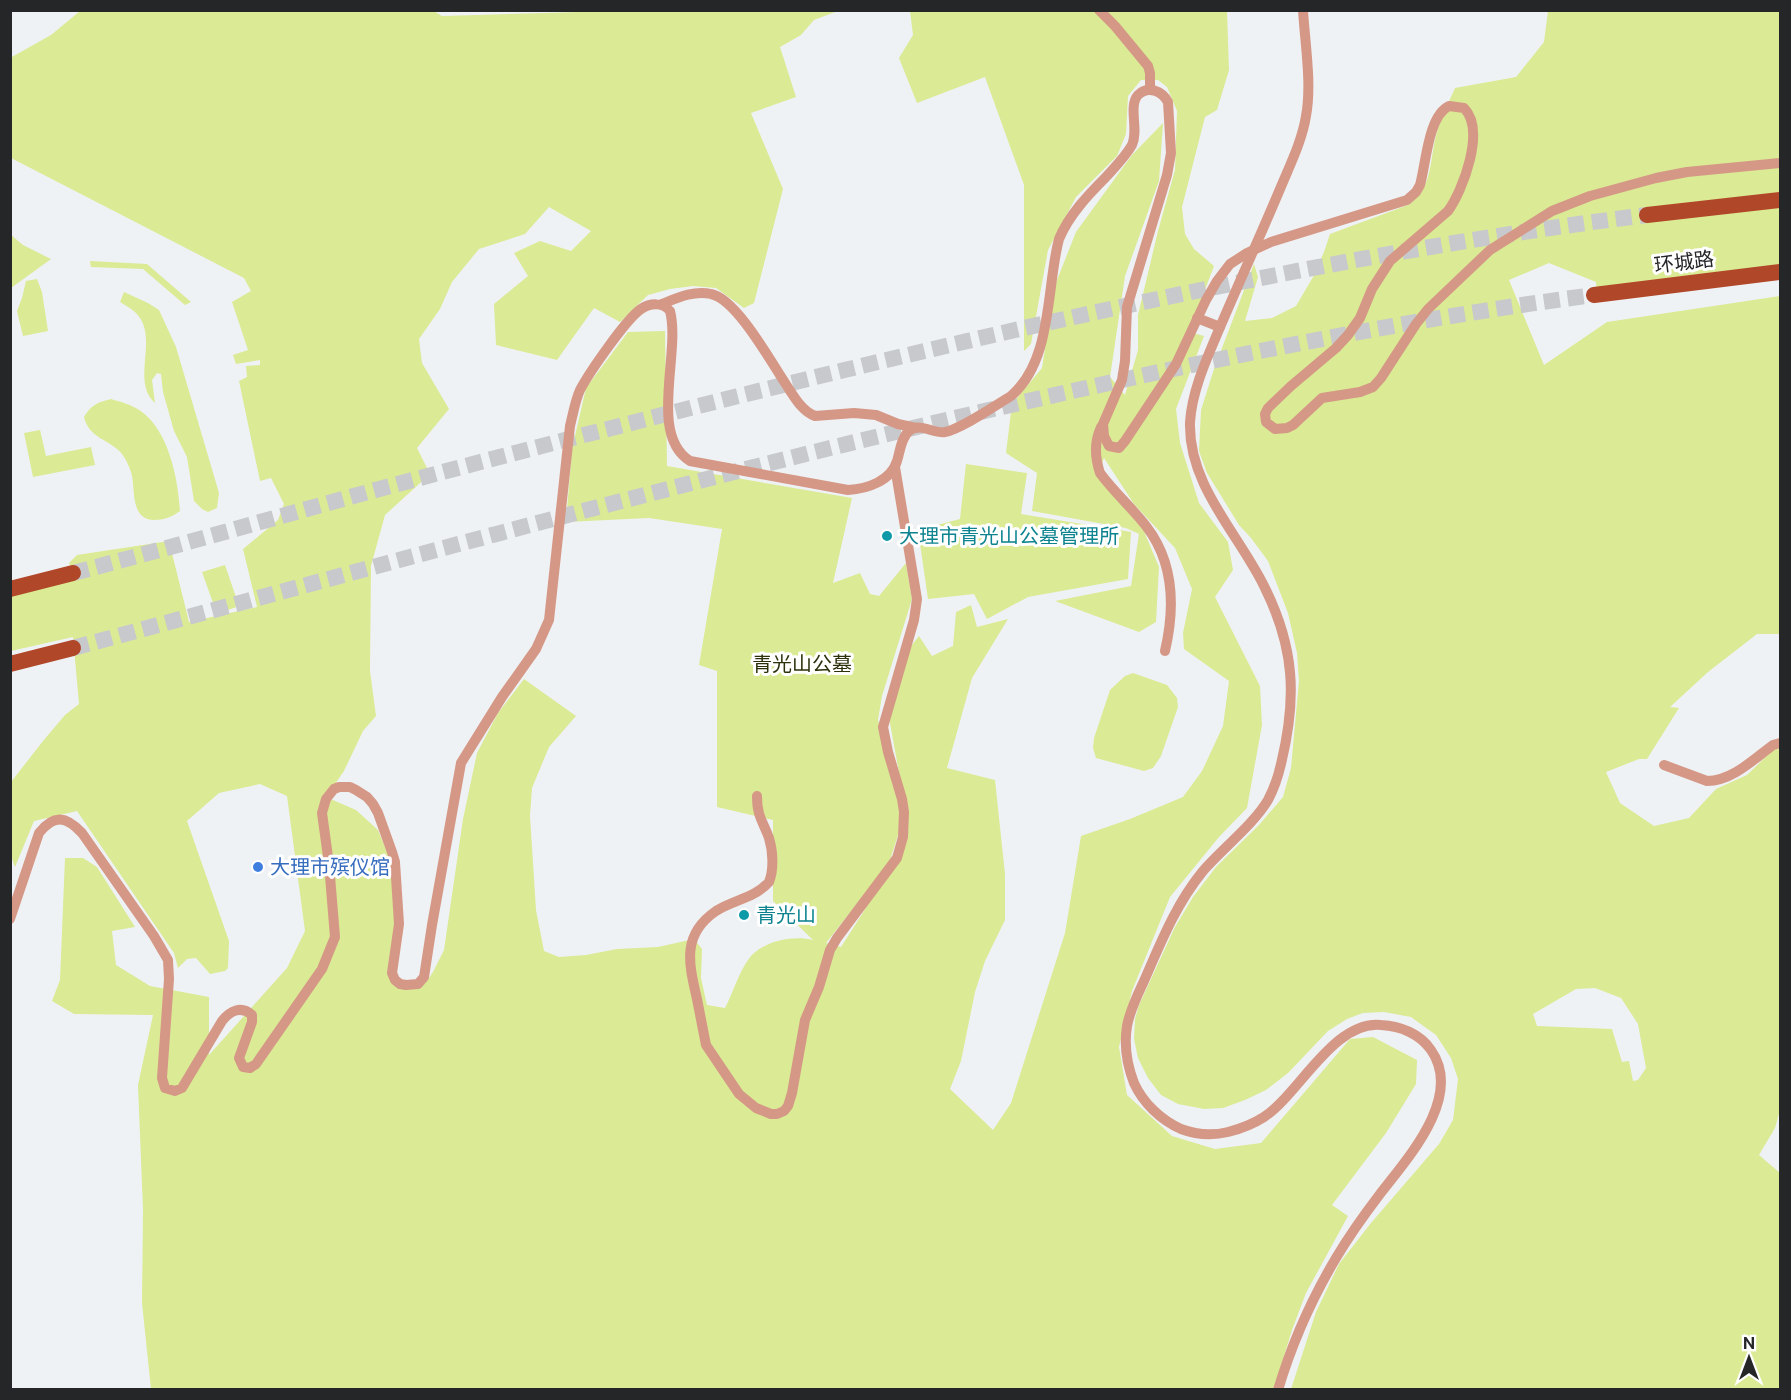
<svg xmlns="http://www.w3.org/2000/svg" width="1791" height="1400" font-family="'Public Sans','Noto Sans SC',sans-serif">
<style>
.green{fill:#dbea94;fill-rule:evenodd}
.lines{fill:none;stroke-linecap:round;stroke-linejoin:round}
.primary-tunnel{stroke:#c7c9cc;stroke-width:16;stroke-dasharray:16 8;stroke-linecap:butt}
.street{stroke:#d59887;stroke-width:10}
.primary{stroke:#b14729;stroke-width:16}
.culture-dot{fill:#0f9aa8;stroke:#fff;stroke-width:2}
.shop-dot{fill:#3f7fe0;stroke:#fff;stroke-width:2}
.labels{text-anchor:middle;stroke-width:6;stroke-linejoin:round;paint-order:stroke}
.street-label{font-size:20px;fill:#252627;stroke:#fff}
.culture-label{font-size:20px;fill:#0d838f;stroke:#fff;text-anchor:start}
.park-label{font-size:20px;fill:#2c310c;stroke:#fff}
.shop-label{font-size:20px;fill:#366cbe;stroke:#fff;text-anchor:start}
</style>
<rect width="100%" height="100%" fill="#eff2f5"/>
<g class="green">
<path d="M432,10L442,16L580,12L581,10L838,11L814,20L801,35L780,47L796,97L751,113L783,189L754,303L744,308L716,288L693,286L670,289L648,295L620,322L594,308L557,360L496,345L494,304L528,276L514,253L540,241L571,251L591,231L549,207L525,234L479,249L452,282L440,309L419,339L422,363L449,409L417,448L430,474L385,515L371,566L370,671L376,716L363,731L344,771L326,797L356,810L378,830L392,864L396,922L394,984L427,981L433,972L444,950L463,819L477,753L498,713L524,679L576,716L549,747L532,788L530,816L536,910L544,951L559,957L586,955L617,949L658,947L694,939L702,949L701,978L707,1005L725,1008C732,995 739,972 748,960C761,941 793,935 813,940L773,901V820L717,807V671L699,665L722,529L649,518L566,522L572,449L586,388L628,332L665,331L667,466L852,498L833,583L860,573L870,594L879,596L906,563L912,599L882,696L878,720L899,787V832L890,860L903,838L904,800L888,712L904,655L919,636L932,656L953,646L956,612L971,605L977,627L1008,619L972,678L947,768L995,780L1005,874V920L985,961L975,992L961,1061L950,1089L993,1130L1011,1103L1065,933L1081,836L1130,819L1183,797L1202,771L1223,726L1229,681L1184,649L1183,633L1192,589L1175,548L1134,504L1104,458L1097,476L1143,529L1159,567L1156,622L1139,632L1055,601L1131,586L1139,534L1126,528L1032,511L1037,473L1006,453L1012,404L1042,368L1055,285L1076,232L1132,155L1163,123L1159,181L1125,276L1110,377L1125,395L1138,350V315L1158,231L1175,170L1177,111L1167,87L1158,80H1141L1128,96L1126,134L1117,156L1076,197L1048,250L1031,344L1024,351V185L985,77L917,103L899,58L913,35L910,11H1227L1229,70L1217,110L1205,117L1182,207L1185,234L1194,249L1214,266L1189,332L1204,336L1176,409L1180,443L1199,503L1228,542L1233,570L1215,597L1260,686L1262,725L1247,808L1219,837L1170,897L1132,991L1119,1047L1127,1095L1172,1136L1215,1149L1261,1143L1350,1039L1373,1037L1417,1060L1416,1084L1386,1133L1332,1205L1348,1216L1306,1293L1292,1330L1274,1389H151L142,1303L143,1210L138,1085L153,1015L74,1014L52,1001L60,980L65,858H83L97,867L135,927L112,931L116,965L150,986L209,997V1055L287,968L305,931L287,796L260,784L219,793L187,821L229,941L228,968L225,971L210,974L196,958L187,959L178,968L174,953L77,811L34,821L15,867L11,856V782L43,741L65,715L79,704L73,637L11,651V596L76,579L69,563L77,555L169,541L189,622L257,607L243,549L278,520L284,504L271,478L260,481L239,381L247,377L246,366L260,365V360L236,364L233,355L248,350L232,302L251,291L244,278L11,158L10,58L51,35L80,11ZM886,867L864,911L841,947L826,943Z"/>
<path d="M1548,11H1780V267L1597,294L1596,282L1549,263L1509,280L1544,365L1607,322L1780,296V634H1757L1708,672L1670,707L1679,708L1647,759H1639L1606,772L1620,803L1654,826L1689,818L1716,789L1747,775L1777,746H1780V1110L1775,1128L1759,1155L1780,1173V1389H1291L1316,1312L1339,1264L1371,1223L1439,1144L1453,1120L1458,1079L1451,1058L1436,1035L1411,1017L1384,1012L1363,1013L1347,1019L1328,1031L1288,1073L1266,1090L1245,1100L1223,1108L1204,1109L1178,1104L1161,1095L1148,1078L1138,1058L1134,1039L1135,1019L1139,1005L1175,927L1193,897L1216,867L1259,825L1283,797L1291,768L1299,681L1297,653L1288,613L1268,561L1251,538L1239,525L1207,473L1199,451L1201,410L1214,369L1254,264L1258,277L1245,321L1272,318L1296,306L1313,277L1324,252L1330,234L1408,205C1434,188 1429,159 1437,132C1441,117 1449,102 1455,88L1516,77L1544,42ZM1595,988L1621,998L1638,1024L1646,1068L1638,1080L1633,1081L1629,1061L1622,1062L1612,1029L1537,1026L1533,1014L1576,989Z"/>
<polygon points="11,235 23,245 51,259 11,288"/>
<polygon points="90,261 147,264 191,302 185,305 143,269 91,267"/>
<polygon points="37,279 42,292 48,331 23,336 17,311 22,298 26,281"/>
<path d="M124,292L148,303L159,310L176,347L219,493L217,508L208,512L202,509L194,501L187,457L174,431L163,392L161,374L157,373L152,380L155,403C130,381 160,337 136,313C132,309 125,305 120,302Z"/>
<path d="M111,399C121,402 133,405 142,412C169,432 178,479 180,511C172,517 164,520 154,520C131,520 135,491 132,476C131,470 126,459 122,454C110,439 89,439 84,417C91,405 98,402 111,399Z"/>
<polygon points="40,430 46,456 91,447 95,465 33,477 24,433"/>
<polygon points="966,464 1027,473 1021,514 1131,532 1128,579 1028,597 987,619 974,594 928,599 918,530 960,519"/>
<polygon points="225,565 239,606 217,614 202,572"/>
<polygon points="1133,673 1167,685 1177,698 1178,707 1161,756 1153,768 1144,771 1096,758 1093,748 1094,738 1110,690 1125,676"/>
</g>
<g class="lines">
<g class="primary-tunnel">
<path d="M73,573C181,545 287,514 394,485C603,429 813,376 1024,328C1230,282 1438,241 1647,215"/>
<path d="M73,648C397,561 718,471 1046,397C1227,356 1409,319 1594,295"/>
</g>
<g class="street">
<polyline points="1099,10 1115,26 1148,66 1150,73 1150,90"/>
<path d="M662,304C677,298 694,290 711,294C737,299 772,364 787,386C795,398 802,411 815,416L854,413L876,415L898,424L916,428"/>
<polyline points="1197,318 1220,327"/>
<path d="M1101,427C1094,442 1095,458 1100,473C1114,492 1132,508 1146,526C1174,562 1175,608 1165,651"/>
<path d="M1664,765L1707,781C1732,781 1754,759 1773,745L1780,743"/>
<path d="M757,796C757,817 763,821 769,838C773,851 774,870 769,882C755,898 733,900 716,911C681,935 689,964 697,999C700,1014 703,1029 706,1045L739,1094L756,1108L771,1114H777L784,1111L788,1106L792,1093L805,1020L819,987L830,950L837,938L897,858L903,837L904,812L902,799L888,752L883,727L914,620L917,599L895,467"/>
<path d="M10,919L39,833C54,814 66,816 82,833L154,936L168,960L169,979L162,1078L165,1088L175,1091L182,1088L222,1021C230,1011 241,1005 252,1015V1022L239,1058L243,1067L250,1068L256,1064L322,969L335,937L329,864L322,813L326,799L334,789L339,787H350L356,790L367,797L373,804L378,813L392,852L395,862L399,924L392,973L395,980L400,984L406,985L418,984L424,977L432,925L461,763L502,697L536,649L549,620L570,426C573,414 575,401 580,390C589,373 626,319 641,309C650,303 663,302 670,311C681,353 648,435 690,461L848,490C867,489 891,481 897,461C900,452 901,438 909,431C921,422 933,434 945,432C961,429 996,405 1011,396C1053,360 1046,288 1059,239C1069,215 1088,195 1106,177C1115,167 1125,157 1132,145C1139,130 1128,106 1138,95C1148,85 1162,91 1168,102L1171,153L1167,175L1127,307L1125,361L1122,380L1103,424L1104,436L1109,446L1119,448L1125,441L1176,364L1206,300L1217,281L1230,264L1247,253L1271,242L1407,200L1416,192L1420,185C1426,164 1428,116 1449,106L1464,108C1486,130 1463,190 1448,211L1390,261L1372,289L1360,318L1348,335L1336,348L1291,386L1268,408L1265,414L1266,422L1275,429L1287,428L1293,425L1322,398L1360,392L1373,387L1381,378L1416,324L1428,309L1490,250L1552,211L1590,196L1656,178L1687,172L1780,163"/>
<path d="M1278,1390C1292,1343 1311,1300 1336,1258C1349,1236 1364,1215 1380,1194C1407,1159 1464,1097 1431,1050C1420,1034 1401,1026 1381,1025C1334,1020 1299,1094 1264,1117C1253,1124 1240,1129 1228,1132C1212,1136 1197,1135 1181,1129C1161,1120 1143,1103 1134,1083C1127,1065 1124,1045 1127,1026C1130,1010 1137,996 1144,981C1161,942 1176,904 1203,871C1222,849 1254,824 1268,800C1274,789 1278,777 1281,764C1297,698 1295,648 1264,586C1238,533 1188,485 1190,422C1192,393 1204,365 1215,339C1236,289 1259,239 1280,189C1290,165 1302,141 1306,116C1312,84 1305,44 1303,10"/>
</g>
<g class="primary">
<polyline points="1647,215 1780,200"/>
<polyline points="1594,295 1780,272"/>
<polyline points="10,589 73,573"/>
<polyline points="10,664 73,648"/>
</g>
</g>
<g class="culture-dot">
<circle cx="887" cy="536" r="6"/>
<circle cx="744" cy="915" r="6"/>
</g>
<circle class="shop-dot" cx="258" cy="867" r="6"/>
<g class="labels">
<g class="street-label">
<text transform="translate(1684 262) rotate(-7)" y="7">环城路</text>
</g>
<g class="culture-label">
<text x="899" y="543">大理市青光山公墓管理所</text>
<text x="756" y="922">青光山</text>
</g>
<g class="park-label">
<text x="802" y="671">青光山公墓</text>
</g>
<g class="shop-label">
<text x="270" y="874">大理市殡仪馆</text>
</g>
</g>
<rect width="1791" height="1400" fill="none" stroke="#252627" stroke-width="24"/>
<g transform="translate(1749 1358)" stroke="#ffffff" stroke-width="4.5" paint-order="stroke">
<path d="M0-4.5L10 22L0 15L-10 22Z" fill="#252627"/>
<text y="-9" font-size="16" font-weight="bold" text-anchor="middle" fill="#252627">N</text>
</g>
</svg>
